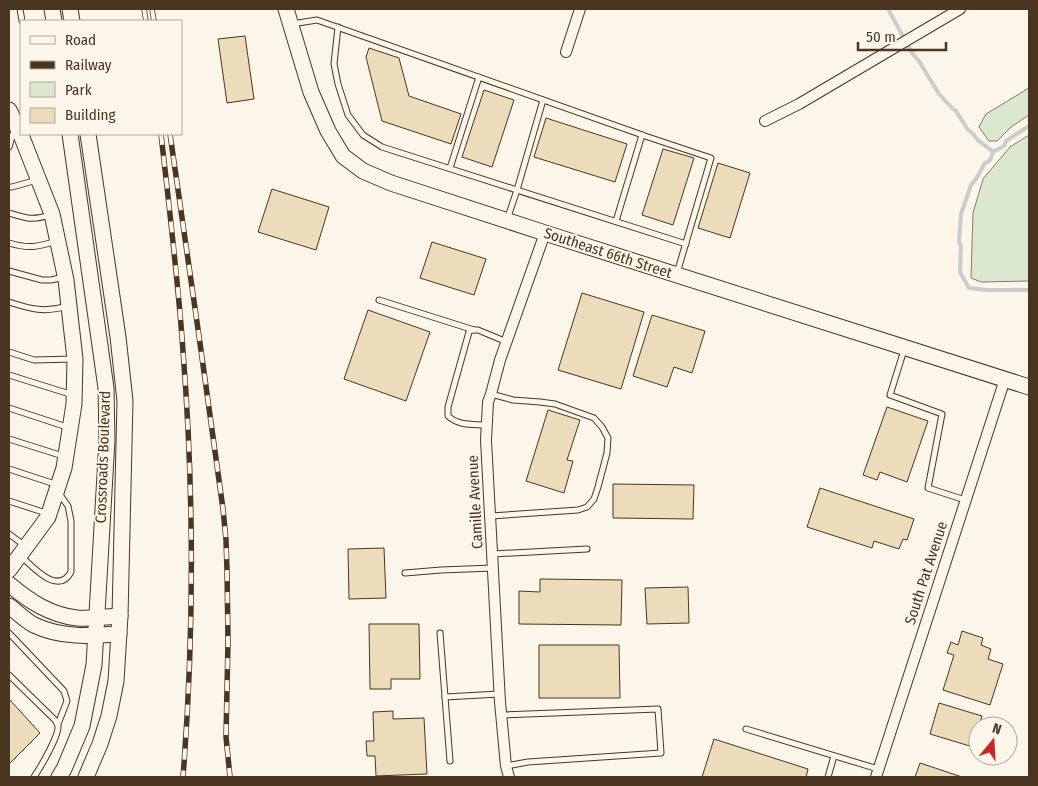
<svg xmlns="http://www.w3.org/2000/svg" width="1038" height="786" font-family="'Fira Sans Condensed',sans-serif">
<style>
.green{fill:#dce7d0;stroke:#887966}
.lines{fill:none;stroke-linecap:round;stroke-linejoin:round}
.stream{stroke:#c9cecd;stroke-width:4}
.building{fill:#ecdcbc;stroke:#4a3520}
.lane-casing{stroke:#4a3520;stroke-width:7}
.street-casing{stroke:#4a3520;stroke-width:12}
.secondary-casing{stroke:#4a3520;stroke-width:17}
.lane{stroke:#fbf6e9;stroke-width:5}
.street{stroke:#fbf6e9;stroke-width:10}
.secondary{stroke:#fbf6e9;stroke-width:15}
.rail-casing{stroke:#4a3520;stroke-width:5.5}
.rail{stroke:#fbf6e9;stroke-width:4;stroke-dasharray:11;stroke-linecap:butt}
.labels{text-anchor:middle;stroke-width:4;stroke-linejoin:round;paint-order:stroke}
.street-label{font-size:15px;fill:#4a3520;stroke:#fbf6e9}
</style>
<rect width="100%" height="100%" fill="#fbf6e9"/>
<g class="green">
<polygon points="1029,88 1029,115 1011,127 997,141 989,141 979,127 986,114"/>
<polygon points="1029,135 1029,281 981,282 971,278 973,213 983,179 1010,147"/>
</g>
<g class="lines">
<g class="stream">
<path d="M888,9L912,53L919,61L939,94L952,108L956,111L968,130C973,132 974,136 978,140C982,144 988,147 993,152"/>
<polyline points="1029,126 1006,141 1004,146 993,152 991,158 989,161 985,163 976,179 971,185 961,214 959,242 961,246 960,272 969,288 987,290 1029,290"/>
</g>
</g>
<g class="building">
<polygon points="245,36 254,99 227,103 218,39"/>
<polygon points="369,48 399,58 409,96 461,114 451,144 382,121 366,57"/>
<polygon points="484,90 514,100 492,167 462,157"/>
<polygon points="546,118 627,144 615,182 534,157"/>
<polygon points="663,149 694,158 673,225 642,215"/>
<polygon points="718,163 750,173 730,238 698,228"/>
<polygon points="272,189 329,207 316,250 258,232"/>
<polygon points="432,242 486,259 474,295 420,278"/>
<polygon points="582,293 644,312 621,389 558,370"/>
<polygon points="368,310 430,332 406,401 344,379"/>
<polygon points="652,315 705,331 692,373 674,367 667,387 633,376"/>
<polygon points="887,407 928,421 907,482 880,472 877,480 863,475"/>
<polygon points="548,410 580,420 567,460 573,461 564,493 526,481"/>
<polygon points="613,484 694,485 693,519 613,518"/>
<polygon points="820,488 914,519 907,540 903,539 899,549 874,541 872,548 807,527"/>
<polygon points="384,548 386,598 349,599 348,549"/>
<polygon points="540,579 622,580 621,625 519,624 519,591 540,592"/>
<polygon points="688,587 689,623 647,624 645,588"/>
<polygon points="369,624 419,624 420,679 391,679 391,689 370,689"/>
<polygon points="962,631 983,638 981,645 991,649 988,659 1003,664 990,705 943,690 954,655 947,653 951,642 958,645"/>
<polygon points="539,645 619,645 620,698 539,698"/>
<polygon points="9,699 40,733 9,764"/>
<polygon points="939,703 982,716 979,726 978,726 978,730 973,747 930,734"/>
<polygon points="393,711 393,719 424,718 427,774 376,776 375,756 367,756 366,741 374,741 373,712"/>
<polygon points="714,739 808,769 806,777 702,777"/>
<polygon points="920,763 962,777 915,777"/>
</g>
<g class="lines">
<g class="lane-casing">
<g id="lane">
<polyline points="20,9 22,21"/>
<polyline points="292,24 317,20 648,137 711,158 677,273"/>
<polyline points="338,27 334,64 338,84 348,115 363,135 382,147 686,244"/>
<polyline points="9,147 14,130"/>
<polyline points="450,168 479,77"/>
<polyline points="9,187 12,187 37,180"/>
<path d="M9,213C25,218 33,221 49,215"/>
<polyline points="507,220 517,190 543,100"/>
<polyline points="616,221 642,135"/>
<path d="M9,243C29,249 37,247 57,241"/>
<polyline points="9,271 42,280 51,280 64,277"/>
<polyline points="379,300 474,330"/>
<path d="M9,302C30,309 45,313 67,306"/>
<polyline points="904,350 890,395 942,414 928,488 965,500"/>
<polyline points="9,352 34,360 74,359"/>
<polyline points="9,375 73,395"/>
<polyline points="9,408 67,427"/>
<path d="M486,425C472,424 459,426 448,416V407L469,332L471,330H478L507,342"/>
<polyline points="9,439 63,456"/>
<polyline points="9,469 58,485"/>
<polyline points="9,501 46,513"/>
<polyline points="491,516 578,510 587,507 594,499 598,487 607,453 608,438 602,427 594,418 555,404 540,402 513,400 491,394"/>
<polyline points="9,534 24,545"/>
<polyline points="493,554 587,549"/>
<path d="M21,556C33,567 58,596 71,572V521L68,506L58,492"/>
<polyline points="405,573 441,570 493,568"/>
<polyline points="9,633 64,691 67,701 58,724"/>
<polyline points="440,633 450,761"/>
<path d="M9,675L54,719C56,721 57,723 58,726C59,736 40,768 34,777"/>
<polyline points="445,697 499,694"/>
<polyline points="502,715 658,709 661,753 528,762 506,766"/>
<polyline points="746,729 878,769"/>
<polyline points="828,777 834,756"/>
</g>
</g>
<g class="street-casing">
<g id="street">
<polyline points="566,52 580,9"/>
<polyline points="765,121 799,104 960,9"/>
<polyline points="509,777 506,766 500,702 486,440 488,402 491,394 500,360 545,233"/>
<polyline points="876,777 1005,379"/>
</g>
</g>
<g class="secondary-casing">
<g id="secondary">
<polyline points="52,9 54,21"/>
<polyline points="70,9 72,21"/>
<polyline points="286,9 311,92 328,131 343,156 363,171 391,183 545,233 1029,387"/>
<polyline points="9,110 21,135 52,214 66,280 75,359 74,404 64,468 48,517 9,570"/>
<path d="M9,584C29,601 50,615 77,618C91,619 106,617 120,616"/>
<path d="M9,606C17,612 25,620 34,625C61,638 90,636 119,634"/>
<polyline points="59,777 64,769 82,726 94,665 107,440 106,388 70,134"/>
<polyline points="86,777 100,744 109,716 116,681 120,616 125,401 118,337 88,134"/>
</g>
</g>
<use href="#lane" class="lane"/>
<use href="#street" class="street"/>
<use href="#secondary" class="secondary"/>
<g class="rail-casing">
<g id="rail">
<polyline points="144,9 146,21"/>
<polyline points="152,9 154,21"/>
<path d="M161,134C169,206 178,279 183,351C194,491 194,637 183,777"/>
<polyline points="170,134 199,336 223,509 226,540 227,570 228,641 226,737 230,777"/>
</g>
</g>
<use href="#rail" class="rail"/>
</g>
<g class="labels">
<g class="street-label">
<text transform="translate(608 253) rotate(18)" y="5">Southeast 66th Street</text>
<text transform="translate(103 457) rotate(-88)" y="5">Crossroads Boulevard</text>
<text transform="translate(475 502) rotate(-93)" y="5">Camille Avenue</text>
<text transform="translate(926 573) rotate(-72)" y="5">South Pat Avenue</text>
</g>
</g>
<rect width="1038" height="786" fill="none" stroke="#4a3520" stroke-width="20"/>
<rect x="20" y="20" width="162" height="115" fill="#fbf6e9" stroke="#b4a999"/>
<rect x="30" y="36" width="25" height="8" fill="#fbf6e9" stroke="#b4a999"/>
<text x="65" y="45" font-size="15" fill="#4a3520">Road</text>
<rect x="30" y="61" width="25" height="8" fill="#4a3520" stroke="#b4a999"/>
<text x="65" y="70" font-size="15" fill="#4a3520">Railway</text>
<rect x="30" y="82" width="25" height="15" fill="#dce7d0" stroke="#b4a999"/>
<text x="65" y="95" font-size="15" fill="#4a3520">Park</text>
<rect x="30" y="108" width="25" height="15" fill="#ecdcbc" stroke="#b4a999"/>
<text x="65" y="120" font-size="15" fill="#4a3520">Building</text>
<g transform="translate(993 741) rotate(18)"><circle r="24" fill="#fbf6e9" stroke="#b4a999"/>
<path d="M0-4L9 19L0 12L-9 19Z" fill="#c62828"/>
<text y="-8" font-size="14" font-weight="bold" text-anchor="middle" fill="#4a3520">N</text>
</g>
<path d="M858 42v8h88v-8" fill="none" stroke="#4a3520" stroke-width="2.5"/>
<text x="866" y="42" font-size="15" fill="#4a3520" stroke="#fbf6e9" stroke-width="4" paint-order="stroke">50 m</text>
</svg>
